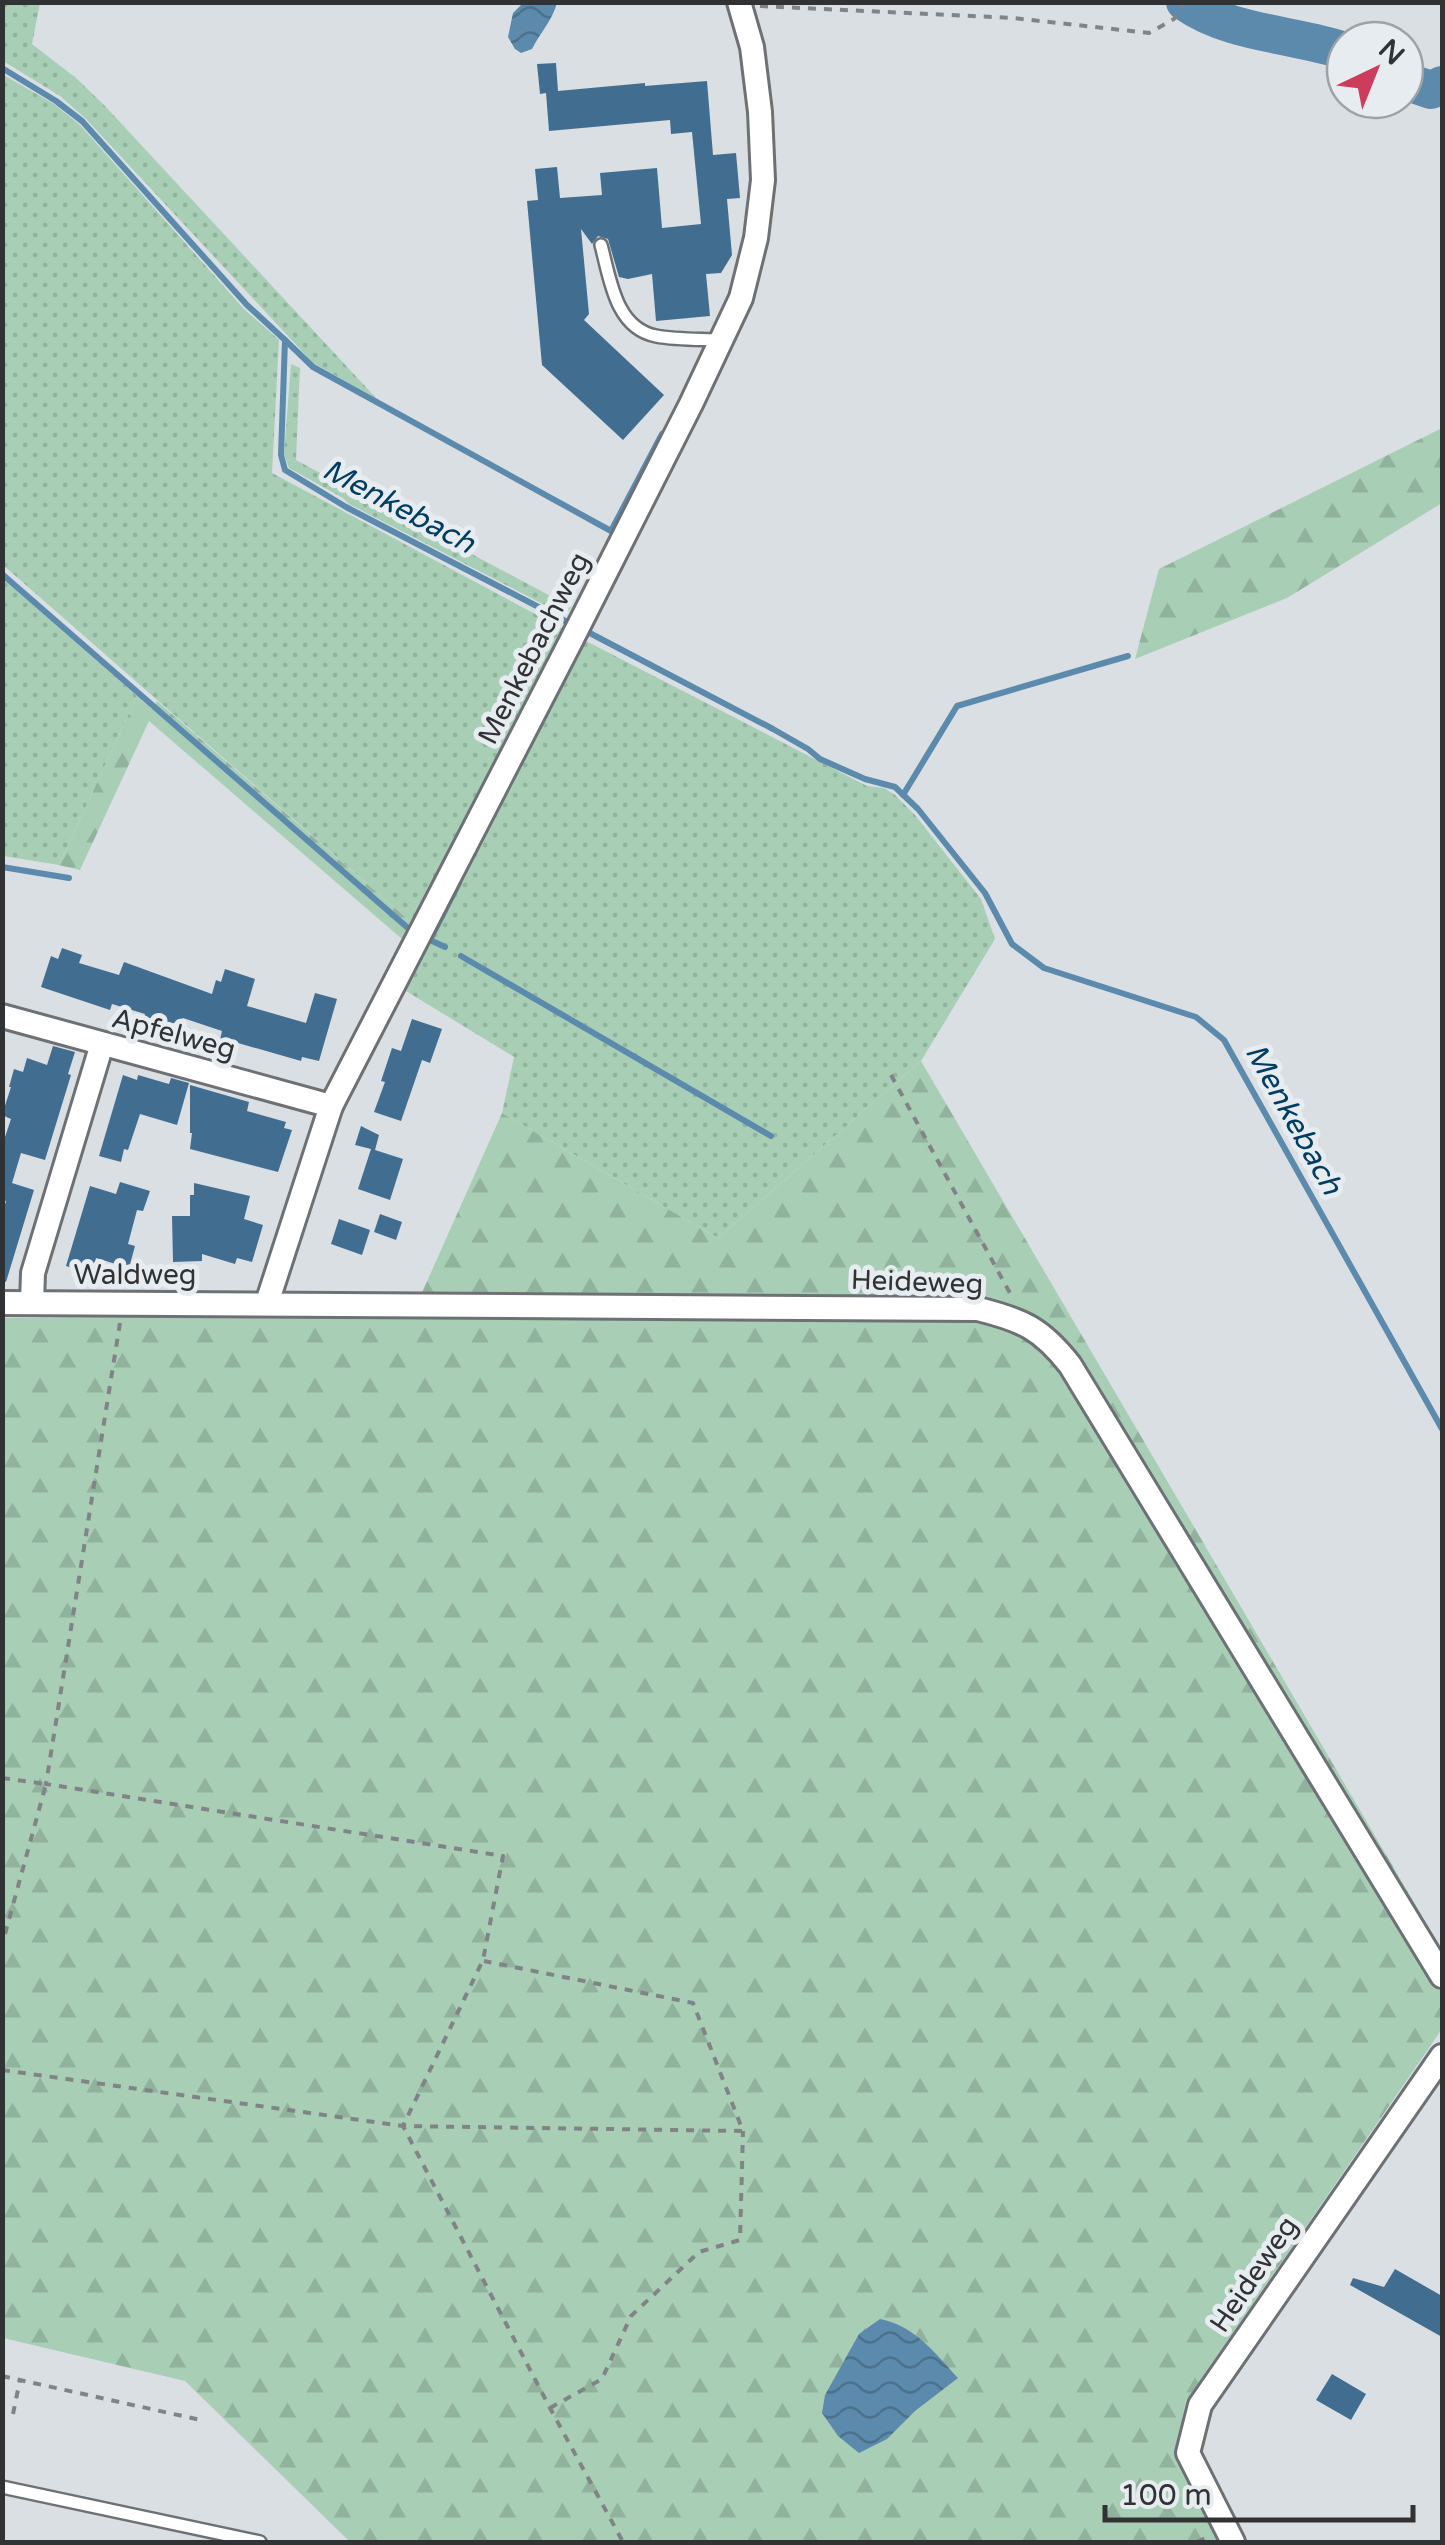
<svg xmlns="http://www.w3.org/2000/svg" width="1445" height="2545" font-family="'Varela Round',sans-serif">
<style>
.grass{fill:url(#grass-dots)}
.forest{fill:url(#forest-firs)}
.water{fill:url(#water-waves)}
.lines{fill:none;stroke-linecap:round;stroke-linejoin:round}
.stream{stroke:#5b8aac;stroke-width:6}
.river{stroke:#5b8aac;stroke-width:38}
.building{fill:#416e90}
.service-casing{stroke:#6d7175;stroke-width:16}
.minor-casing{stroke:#6d7175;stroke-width:28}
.path{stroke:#818487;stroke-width:4;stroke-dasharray:8 8;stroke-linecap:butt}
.service{stroke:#fff;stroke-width:11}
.minor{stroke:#fff;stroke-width:22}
.labels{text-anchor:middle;stroke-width:10;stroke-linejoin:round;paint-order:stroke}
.street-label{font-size:28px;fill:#303234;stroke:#e7ecf1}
.water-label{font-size:30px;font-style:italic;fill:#003d60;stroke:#e7ecf1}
</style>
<defs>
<pattern id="grass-dots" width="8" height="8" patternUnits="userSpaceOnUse" patternTransform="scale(2.5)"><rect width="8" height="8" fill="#a8cfb6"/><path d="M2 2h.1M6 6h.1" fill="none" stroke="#91b29d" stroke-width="1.8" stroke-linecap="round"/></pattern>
<pattern id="forest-firs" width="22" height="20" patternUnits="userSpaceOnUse" patternTransform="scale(2.5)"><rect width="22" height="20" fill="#a8cfb6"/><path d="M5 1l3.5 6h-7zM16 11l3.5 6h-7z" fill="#91b29d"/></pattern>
<pattern id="water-waves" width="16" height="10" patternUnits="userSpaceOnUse" patternTransform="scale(2.5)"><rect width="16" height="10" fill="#5b8aac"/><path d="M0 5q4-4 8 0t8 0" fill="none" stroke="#4c718d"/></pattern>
</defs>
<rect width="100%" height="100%" fill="#dadfe3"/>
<g class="grass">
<polygon points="2,3 40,3 32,44 76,78 105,106 376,398 313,363 85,118 60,96 3,61"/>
<polygon points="2,74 54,104 80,125 244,309 279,340 272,473 565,630 411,922 3,565"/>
<polygon points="291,364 300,368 296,460 571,607 566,616 349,504 343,498 289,468 284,454"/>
<polygon points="2,578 137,696 59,865 3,856"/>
<polygon points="584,640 867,786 884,788 895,795 915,815 981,899 995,939 921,1061 718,1238 502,1113 514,1057 406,991"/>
</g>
<g class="forest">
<polygon points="1442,428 1442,503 1287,598 1135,659 1159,569"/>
<polygon points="137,696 152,709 157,701 411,922 402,939 149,721 80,870 59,865"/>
<polygon points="921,1061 1442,1950 1442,2029 1186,2401 1174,2453 1218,2542 350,2542 185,2381 3,2338 3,1318 412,1315 502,1113 718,1238"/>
</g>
<g class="water">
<path d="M523,3H557C552,21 540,33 532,49L521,53L515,49L508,37L513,13Z"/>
<polygon points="1171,3 1203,3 1238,17 1265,24 1262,37 1186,13"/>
<path d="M880,2319C915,2326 934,2352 958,2378L915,2411L887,2439L859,2453L838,2436L822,2413L825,2395L859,2334Z"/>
</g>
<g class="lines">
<g class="stream">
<polyline points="2,68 56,101 82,121 247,305 285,340 281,455 285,470 346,507 573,625"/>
<polyline points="285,340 313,367 611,531 662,434"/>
<polyline points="2,574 409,929"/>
<polyline points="584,630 773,729 808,749 820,759 865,779 895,787 918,809 985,893 1012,944 1044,968 1196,1017 1224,1040 1442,1429"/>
<polyline points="903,795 957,706 1128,656"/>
<polyline points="2,867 69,878"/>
<polyline points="430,940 459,883"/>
<polyline points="429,941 430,940 445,947"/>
<polyline points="461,956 771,1136"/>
</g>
<g class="river">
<path d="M1185,2C1230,34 1295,34 1345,51"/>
<polyline points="1405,81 1431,90 1442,85"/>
</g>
</g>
<g class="building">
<polygon points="556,63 558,91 645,83 645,86 707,81 713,155 736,153 740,198 727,199 732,255 721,273 706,274 710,316 656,321 652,274 628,279 619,277 608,239 598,236 592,244 581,229 589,314 584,320 664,395 623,440 542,365 527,201 538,200 535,169 557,167 560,198 602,195 600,173 657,168 662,228 701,224 692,132 671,134 670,120 549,131 546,93 540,94 537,64"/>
<polygon points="62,948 82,955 79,963 119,975 124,962 212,994 216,980 221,982 225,969 255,979 247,1006 306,1023 315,993 337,999 319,1061 302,1057 301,1061 238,1043 237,1046 220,1040 222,1031 183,1018 168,1026 144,1017 145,1014 112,1004 110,1010 41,987 51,956 58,959"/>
<polygon points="412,1019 442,1029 430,1063 422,1060 401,1121 374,1112 385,1082 381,1081 392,1048 401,1051"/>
<polygon points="53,1046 75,1052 68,1074 71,1075 45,1160 21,1153 12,1183 34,1190 6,1282 2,1281 2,1214 6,1201 2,1200 2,1146 11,1119 2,1115 11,1087 9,1087 14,1069 23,1072 27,1058 47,1065"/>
<polygon points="123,1075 137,1080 138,1075 169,1084 171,1078 189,1083 177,1125 140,1114 128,1150 124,1149 121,1162 99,1156"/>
<polygon points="190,1085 249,1102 247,1111 286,1122 284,1128 292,1130 278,1172 190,1149 192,1133 190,1133"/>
<polygon points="361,1126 379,1135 375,1150 403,1159 390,1200 358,1189 371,1149 355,1145"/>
<polygon points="120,1182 150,1191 143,1211 137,1210 128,1244 135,1246 129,1268 96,1258 92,1274 66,1266 90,1186 116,1194"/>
<polygon points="194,1183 250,1196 244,1219 263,1225 252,1262 237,1258 235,1264 202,1254 202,1261 173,1262 172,1216 190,1216 190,1195 194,1195"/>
<polygon points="380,1214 402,1222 396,1240 374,1232"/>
<polygon points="339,1219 370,1230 362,1255 331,1244"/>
<polygon points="1395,2269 1442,2296 1442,2337 1350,2285 1353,2278 1384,2287"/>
<polygon points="1332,2374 1366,2394 1351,2420 1316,2400"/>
</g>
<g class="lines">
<g class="service-casing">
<g id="service">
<path d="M601,245C610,278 615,328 656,336C677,340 700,339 721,340"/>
<polyline points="2,2487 260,2542"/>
</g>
</g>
<g class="minor-casing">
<g id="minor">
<polyline points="2,1016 331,1106"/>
<path d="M2,1303L978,1309C1022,1320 1041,1328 1070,1365L1442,1976"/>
<polyline points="32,1303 33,1273 102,1044"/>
<polyline points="267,1303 331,1106 571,641 691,404 741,298 756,238 763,180 760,112 752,47 739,2"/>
<polyline points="1233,2542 1188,2453 1200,2405 1442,2056"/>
</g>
</g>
<g class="path">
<polyline points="760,6 1013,18 1149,33 1174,19 1185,2"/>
<polyline points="891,1075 1011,1295"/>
<polyline points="120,1323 46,1784 503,1856 483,1960 403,2126 550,2408 623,2542"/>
<polyline points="2,1778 46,1784 2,1945"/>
<polyline points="2,2070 403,2126 743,2131 693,2003 484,1961"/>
<polyline points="2,2376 205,2421"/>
<polyline points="550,2408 602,2379 631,2316 699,2252 740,2240 743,2131"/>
<polyline points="13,2414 20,2380"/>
<polyline points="1197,2542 1208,2537"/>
</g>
<use href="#service" class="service"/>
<use href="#minor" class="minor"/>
</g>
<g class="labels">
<g class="street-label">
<text transform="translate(533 648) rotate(-63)" y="10">Menkebachweg</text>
<text transform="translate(174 1033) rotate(15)" y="10">Apfelweg</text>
<text x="135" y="1284">Waldweg</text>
<text transform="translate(917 1281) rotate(2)" y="10">Heideweg</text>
<text transform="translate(1253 2274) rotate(-56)" y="10">Heideweg</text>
</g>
<g class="water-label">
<text transform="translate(399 506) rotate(28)" y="10">Menkebach</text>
<text transform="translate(1294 1119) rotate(61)" y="10">Menkebach</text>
</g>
</g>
<rect width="1445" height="2545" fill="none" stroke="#303234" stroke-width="10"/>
<g transform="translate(1375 70) rotate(43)"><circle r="48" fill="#e7ecf1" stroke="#9ea2a5" stroke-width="2.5"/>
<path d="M0-8L18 38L0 25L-18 38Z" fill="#cd3d5b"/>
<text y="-15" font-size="28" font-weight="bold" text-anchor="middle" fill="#303234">N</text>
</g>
<path d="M1105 2505v15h308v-15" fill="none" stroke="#303234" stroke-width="5"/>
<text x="1120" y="2505" font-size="30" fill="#303234" stroke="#e7ecf1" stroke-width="8" paint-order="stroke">100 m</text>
</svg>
